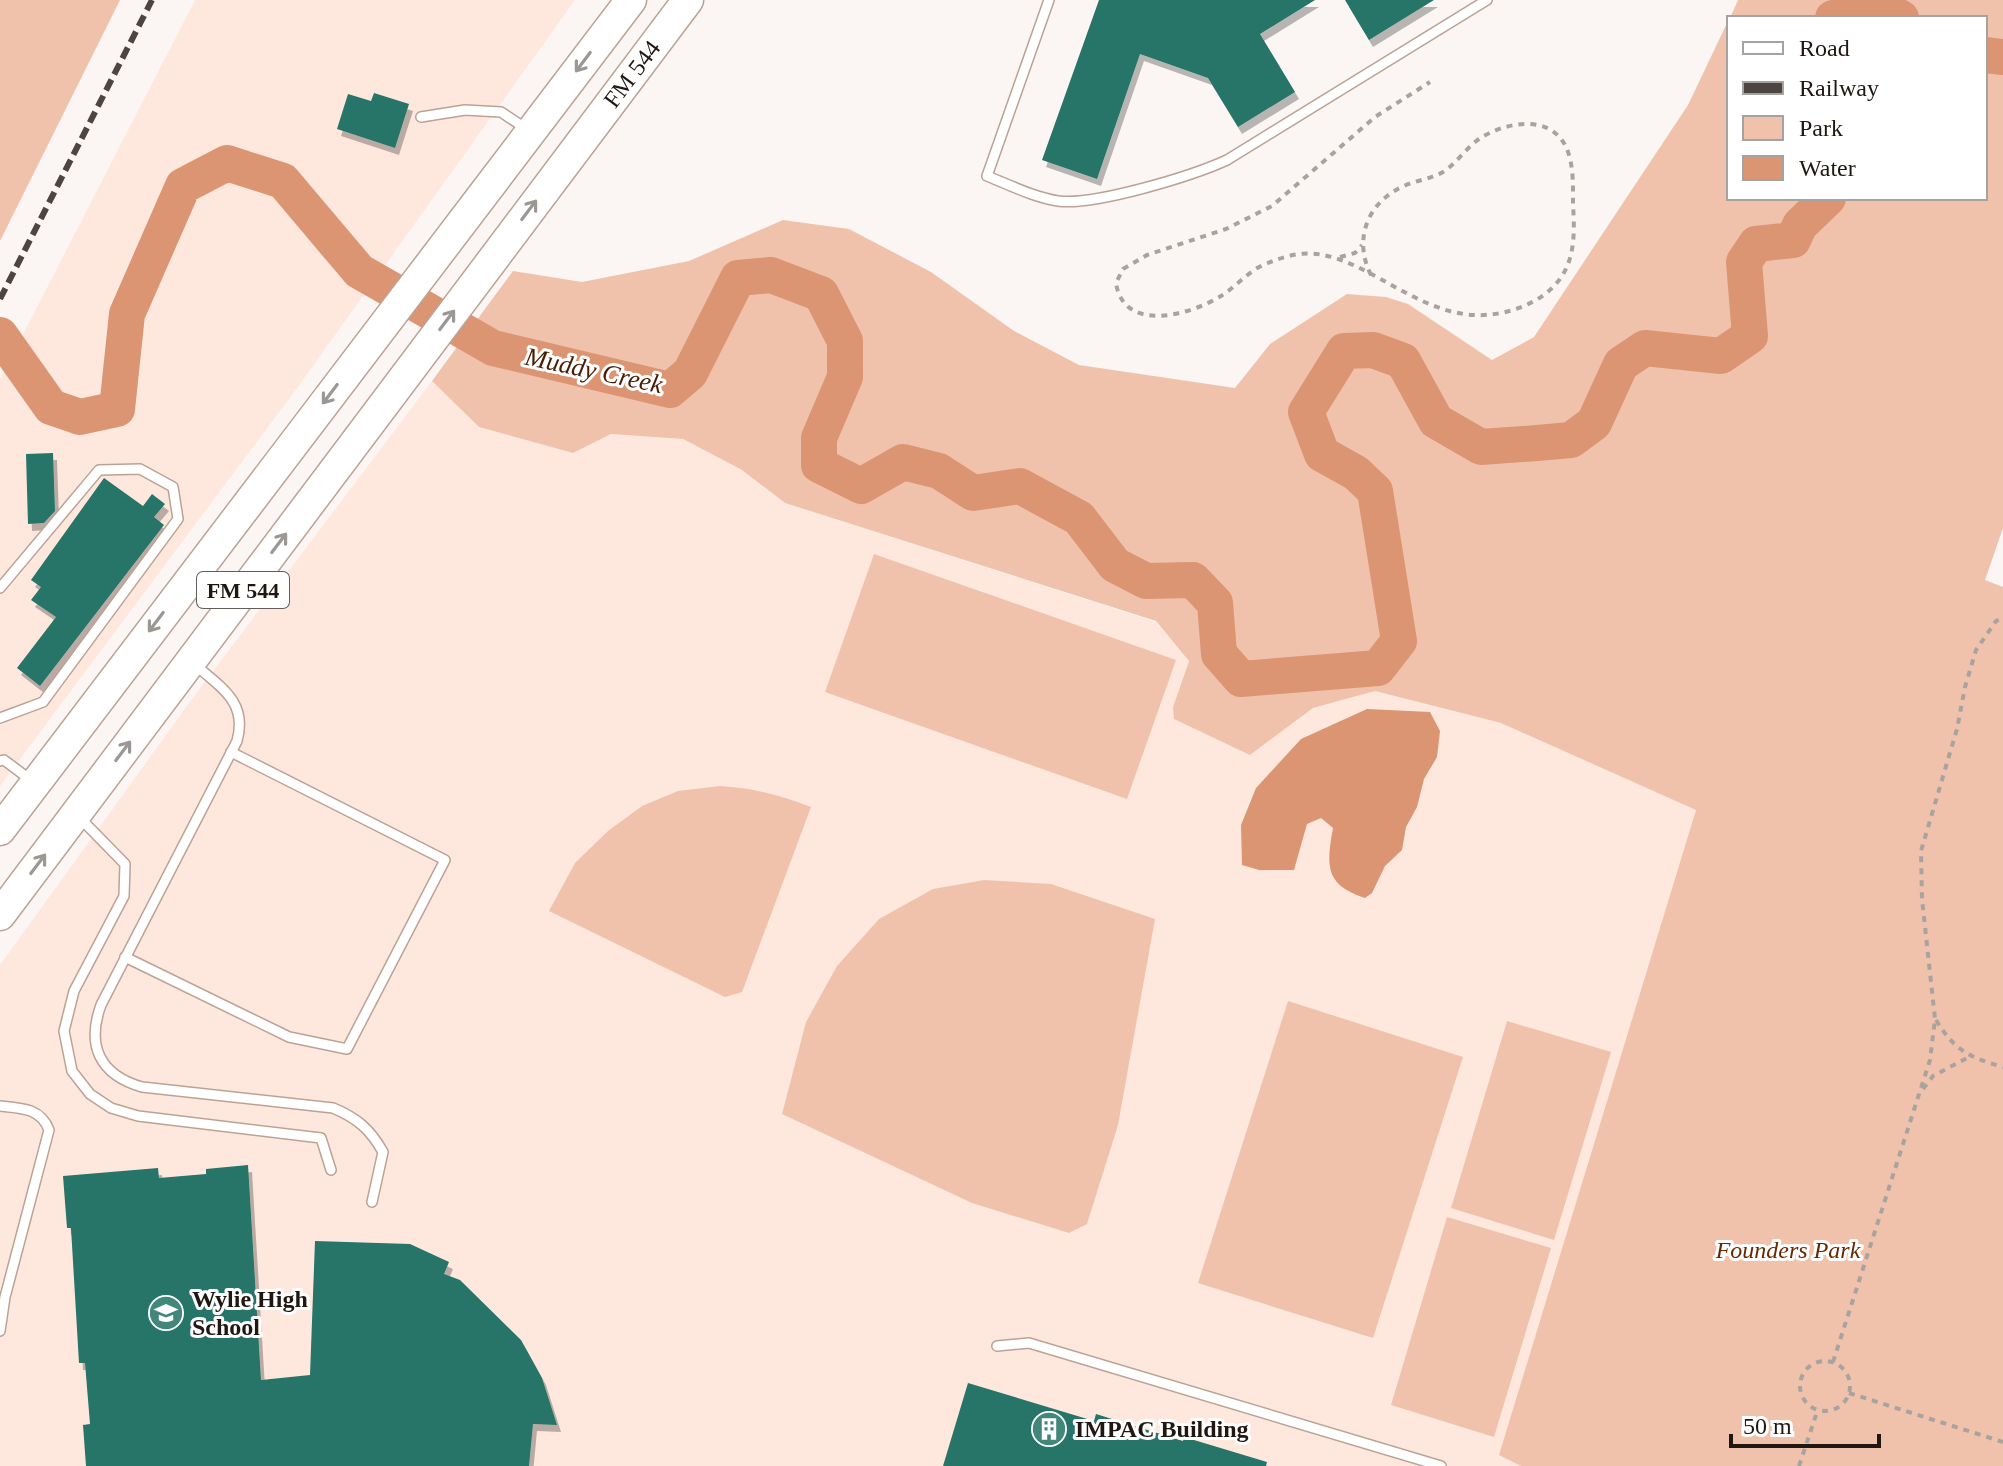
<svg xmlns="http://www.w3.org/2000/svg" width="2003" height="1466" font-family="Georgia,serif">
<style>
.built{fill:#fee8de}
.green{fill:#f0c2ac}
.water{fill:#db9573}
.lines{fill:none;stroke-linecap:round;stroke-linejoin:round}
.river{stroke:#db9573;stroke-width:36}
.building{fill:#267467;filter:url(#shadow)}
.service-casing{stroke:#bca295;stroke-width:12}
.primary-casing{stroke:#bca295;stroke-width:33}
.path{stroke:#a9a39f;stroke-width:4;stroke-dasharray:6 6;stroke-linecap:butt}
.service{stroke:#fff;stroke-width:9}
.primary{stroke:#fff;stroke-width:30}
.rail{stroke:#4d4540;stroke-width:6;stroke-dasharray:12 6;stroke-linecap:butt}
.oneway{stroke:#9b9794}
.labels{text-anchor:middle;stroke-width:6;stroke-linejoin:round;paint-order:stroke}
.shield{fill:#fff;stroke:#635d59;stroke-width:2}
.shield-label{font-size:22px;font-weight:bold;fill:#201712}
.street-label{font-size:24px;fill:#201712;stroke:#fff}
.park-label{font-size:24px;font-style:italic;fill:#672900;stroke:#fff}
.poi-label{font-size:24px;font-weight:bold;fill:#201712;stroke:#fff;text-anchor:start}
.water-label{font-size:26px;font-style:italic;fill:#481d03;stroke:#fff}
</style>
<defs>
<filter id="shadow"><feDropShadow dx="4" dy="7" stdDeviation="0" flood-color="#0004"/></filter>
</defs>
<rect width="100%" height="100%" fill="#fbf6f3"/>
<g class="built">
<polygon points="195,0 575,0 300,384 0,786 0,379"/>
<polygon points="432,381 479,427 573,453 611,434 683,439 742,470 785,503 1156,622 1189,660 1173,707 1250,755 1313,708 1375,691 1501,723 1697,810 1500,1454 1521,1466 0,1466 0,965 189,703"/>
</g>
<g class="green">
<polygon points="0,0 120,0 0,241"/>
<polygon points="1738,0 2003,0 2003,528 1985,580 2003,587 2003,1466 1521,1466 1499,1455 1696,810 1501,723 1375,691 1313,708 1250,755 1174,719 1173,707 1189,661 1156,621 785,503 742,470 683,439 611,434 573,453 479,427 432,381 513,271 582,282 689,261 783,220 849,229 931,272 1014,331 1079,365 1235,388 1270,344 1347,294 1386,297 1408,304 1492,360 1534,337 1688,105 1729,19 1729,198 1985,198 1985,18 1730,18"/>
<polygon points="874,554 1176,660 1127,799 825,692"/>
<path d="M720,786C753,788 780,795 811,807L742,992L725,997L549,911L575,863L608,831L642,806L678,791Z"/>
<polygon points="984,880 1051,884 1155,919 1118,1125 1087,1224 1069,1233 972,1203 782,1114 806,1022 837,966 879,919 933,889"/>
<polygon points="1288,1001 1463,1057 1373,1338 1198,1283"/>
<polygon points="1507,1021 1611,1052 1554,1240 1451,1208"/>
<polygon points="1447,1217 1551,1248 1494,1437 1391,1405"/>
</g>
<path class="water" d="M1367,709L1430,712L1440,731L1437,757L1424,779L1417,807L1406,827L1402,850L1385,866L1372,893L1365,898C1325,885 1326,866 1333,828L1321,818L1307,824L1294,870H1259L1242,865L1241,825L1256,788L1301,739Z"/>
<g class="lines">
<g class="river">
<polyline points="1833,18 1882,7 1901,18"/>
<polyline points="1985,55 2003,57"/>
<polyline points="0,335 51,407 80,417 117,409 127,314 183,186 227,163 283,181 359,271 493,348 670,390 690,373 738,278 771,275 821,294 845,341 845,377 819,438 819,465 861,486 903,462 939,471 973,493 1020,486 1079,518 1115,565 1146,581 1193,580 1215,603 1219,654 1241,679 1378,668 1399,641 1375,491 1356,473 1322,454 1306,412 1344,351 1373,350 1403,361 1436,421 1481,447 1537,443 1571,440 1594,423 1621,364 1645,348 1721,356 1750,336 1744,262 1756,244 1793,240 1800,225 1828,198"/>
</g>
</g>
<g class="building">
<polygon points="1099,0 1315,0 1260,34 1295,92 1238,127 1208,78 1140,54 1097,179 1042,160"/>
<polygon points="1345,0 1434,0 1369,40"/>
<polygon points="374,93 409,104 395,148 337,129 348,94 371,101"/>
<polygon points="53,453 55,511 44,523 28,524 26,454"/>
<polygon points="104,478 143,506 152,494 165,504 154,517 164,525 40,686 17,668 56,617 31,600 41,587 31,580"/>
<polygon points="248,1165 261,1380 310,1375 315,1241 410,1244 449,1262 444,1274 460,1280 521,1340 542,1378 557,1425 533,1424 529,1466 86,1466 83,1425 90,1424 85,1363 79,1363 71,1228 67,1228 63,1176 158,1168 159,1178 206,1174 206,1169"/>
<polygon points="968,1383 1094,1421 1096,1414 1183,1441 1184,1437 1267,1462 1266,1466 943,1466"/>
</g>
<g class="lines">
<g class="service-casing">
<g id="service">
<path d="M1049,0L987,176C1010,185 1033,197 1058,201C1094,206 1192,176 1227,160L1487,0"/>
<polyline points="421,117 465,110 501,112 528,130"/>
<polyline points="0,588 99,470 140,469 173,487 178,519 43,702 0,718"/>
<path d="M193,663C220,687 248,701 237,741L101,1005C86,1046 100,1075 142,1087L333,1108C357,1118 370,1129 383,1152L372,1202"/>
<polyline points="0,761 4,760 32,781"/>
<polyline points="78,816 125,864 124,896 74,991 64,1031 72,1071 90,1094 111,1108 138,1116 321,1138 331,1170"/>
<polyline points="125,957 289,1037 347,1049 445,860 231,752"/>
<path d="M0,1106C21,1108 41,1108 49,1130L5,1297L0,1331"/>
<polyline points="997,1346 1029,1343 1441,1466"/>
</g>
</g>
<g class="primary-casing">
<g id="primary">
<polyline points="0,830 631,0"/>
<polyline points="0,915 688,0"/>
</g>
</g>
<g class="path">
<polyline points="1340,257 1355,253 1362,245"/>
<path d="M1371,275C1353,240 1367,202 1404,186C1417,180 1431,179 1443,172C1457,163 1466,148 1479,139C1503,123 1548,113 1565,145C1574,162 1573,186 1573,204C1574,222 1575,241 1570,258C1559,299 1510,317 1473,315C1408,311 1356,247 1299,254C1285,256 1272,261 1259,267C1245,275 1234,288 1221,296C1190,315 1124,334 1116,283L1123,269L1147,255L1226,229L1272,206L1375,117L1430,82"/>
<path d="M1936,1020C1955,1051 1969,1057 2003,1067"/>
<polyline points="1923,1089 1933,1076 1969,1057"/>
<circle cx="1825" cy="1386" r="25"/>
<polyline points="1833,1362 1930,1060 1935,1019 1922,899 1921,851 1957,729 1965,687 1976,650 1996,621 2003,618"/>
<polyline points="1849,1393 2003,1442"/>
<polyline points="1799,1466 1818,1409"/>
</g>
<use href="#service" class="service"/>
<use href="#primary" class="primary"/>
<polyline class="rail" points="0,299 152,0"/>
</g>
<defs><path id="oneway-shaft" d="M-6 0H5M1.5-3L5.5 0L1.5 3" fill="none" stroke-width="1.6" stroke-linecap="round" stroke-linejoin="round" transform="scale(2)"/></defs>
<g class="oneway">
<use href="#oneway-shaft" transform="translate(583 62) rotate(127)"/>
<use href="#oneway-shaft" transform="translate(529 210) rotate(-53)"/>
<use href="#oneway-shaft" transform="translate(447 320) rotate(-53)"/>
<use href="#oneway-shaft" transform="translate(330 394) rotate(127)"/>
<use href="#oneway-shaft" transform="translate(279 543) rotate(-53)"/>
<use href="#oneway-shaft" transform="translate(156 622) rotate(127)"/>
<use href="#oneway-shaft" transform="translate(123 751) rotate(-53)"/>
<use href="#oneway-shaft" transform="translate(38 864) rotate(-53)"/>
</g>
<defs>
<g id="school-disc" transform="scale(1.8)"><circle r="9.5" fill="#43877b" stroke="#fff"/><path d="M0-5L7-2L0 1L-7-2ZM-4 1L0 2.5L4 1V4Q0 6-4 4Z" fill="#fff"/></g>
<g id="building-disc" transform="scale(1.8)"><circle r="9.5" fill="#43877b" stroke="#fff"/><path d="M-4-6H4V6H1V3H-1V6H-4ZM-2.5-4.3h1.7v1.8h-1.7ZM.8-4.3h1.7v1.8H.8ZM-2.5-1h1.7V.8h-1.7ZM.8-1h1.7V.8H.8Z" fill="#fff"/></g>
</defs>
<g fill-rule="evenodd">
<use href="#school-disc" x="166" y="1313"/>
<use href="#building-disc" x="1049" y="1429"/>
</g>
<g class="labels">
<rect class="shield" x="197" y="572" width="92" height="36" rx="6"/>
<g class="shield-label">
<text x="243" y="598">FM 544</text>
</g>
<g class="street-label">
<text transform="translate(632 74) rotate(-53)" y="8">FM 544</text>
</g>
<g class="park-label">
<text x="1788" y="1258">Founders Park</text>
</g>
<g class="poi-label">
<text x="192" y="1307">Wylie High<tspan x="192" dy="28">School</tspan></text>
<text x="1075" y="1437">IMPAC Building</text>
</g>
<g class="water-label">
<text transform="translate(594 370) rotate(12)" y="9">Muddy Creek</text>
</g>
</g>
<rect x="1727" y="16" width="260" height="184" fill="#ffffff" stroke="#a6a2a0" stroke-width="2"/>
<rect x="1743" y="42" width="40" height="12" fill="#ffffff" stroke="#a6a2a0" stroke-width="2"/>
<text x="1799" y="56" font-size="24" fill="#201712">Road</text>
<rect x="1743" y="82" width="40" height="12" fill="#4d4540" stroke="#a6a2a0" stroke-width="2"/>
<text x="1799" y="96" font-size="24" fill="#201712">Railway</text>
<rect x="1743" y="116" width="40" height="24" fill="#f0c2ac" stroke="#a6a2a0" stroke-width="2"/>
<text x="1799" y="136" font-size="24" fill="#201712">Park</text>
<rect x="1743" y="156" width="40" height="24" fill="#db9573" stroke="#a6a2a0" stroke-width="2"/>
<text x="1799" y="176" font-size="24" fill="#201712">Water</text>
<path d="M1731 1434v12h148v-12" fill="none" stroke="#201712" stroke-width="4"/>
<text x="1743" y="1434" font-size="24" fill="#201712" stroke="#ffffff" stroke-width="6" paint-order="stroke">50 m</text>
</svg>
